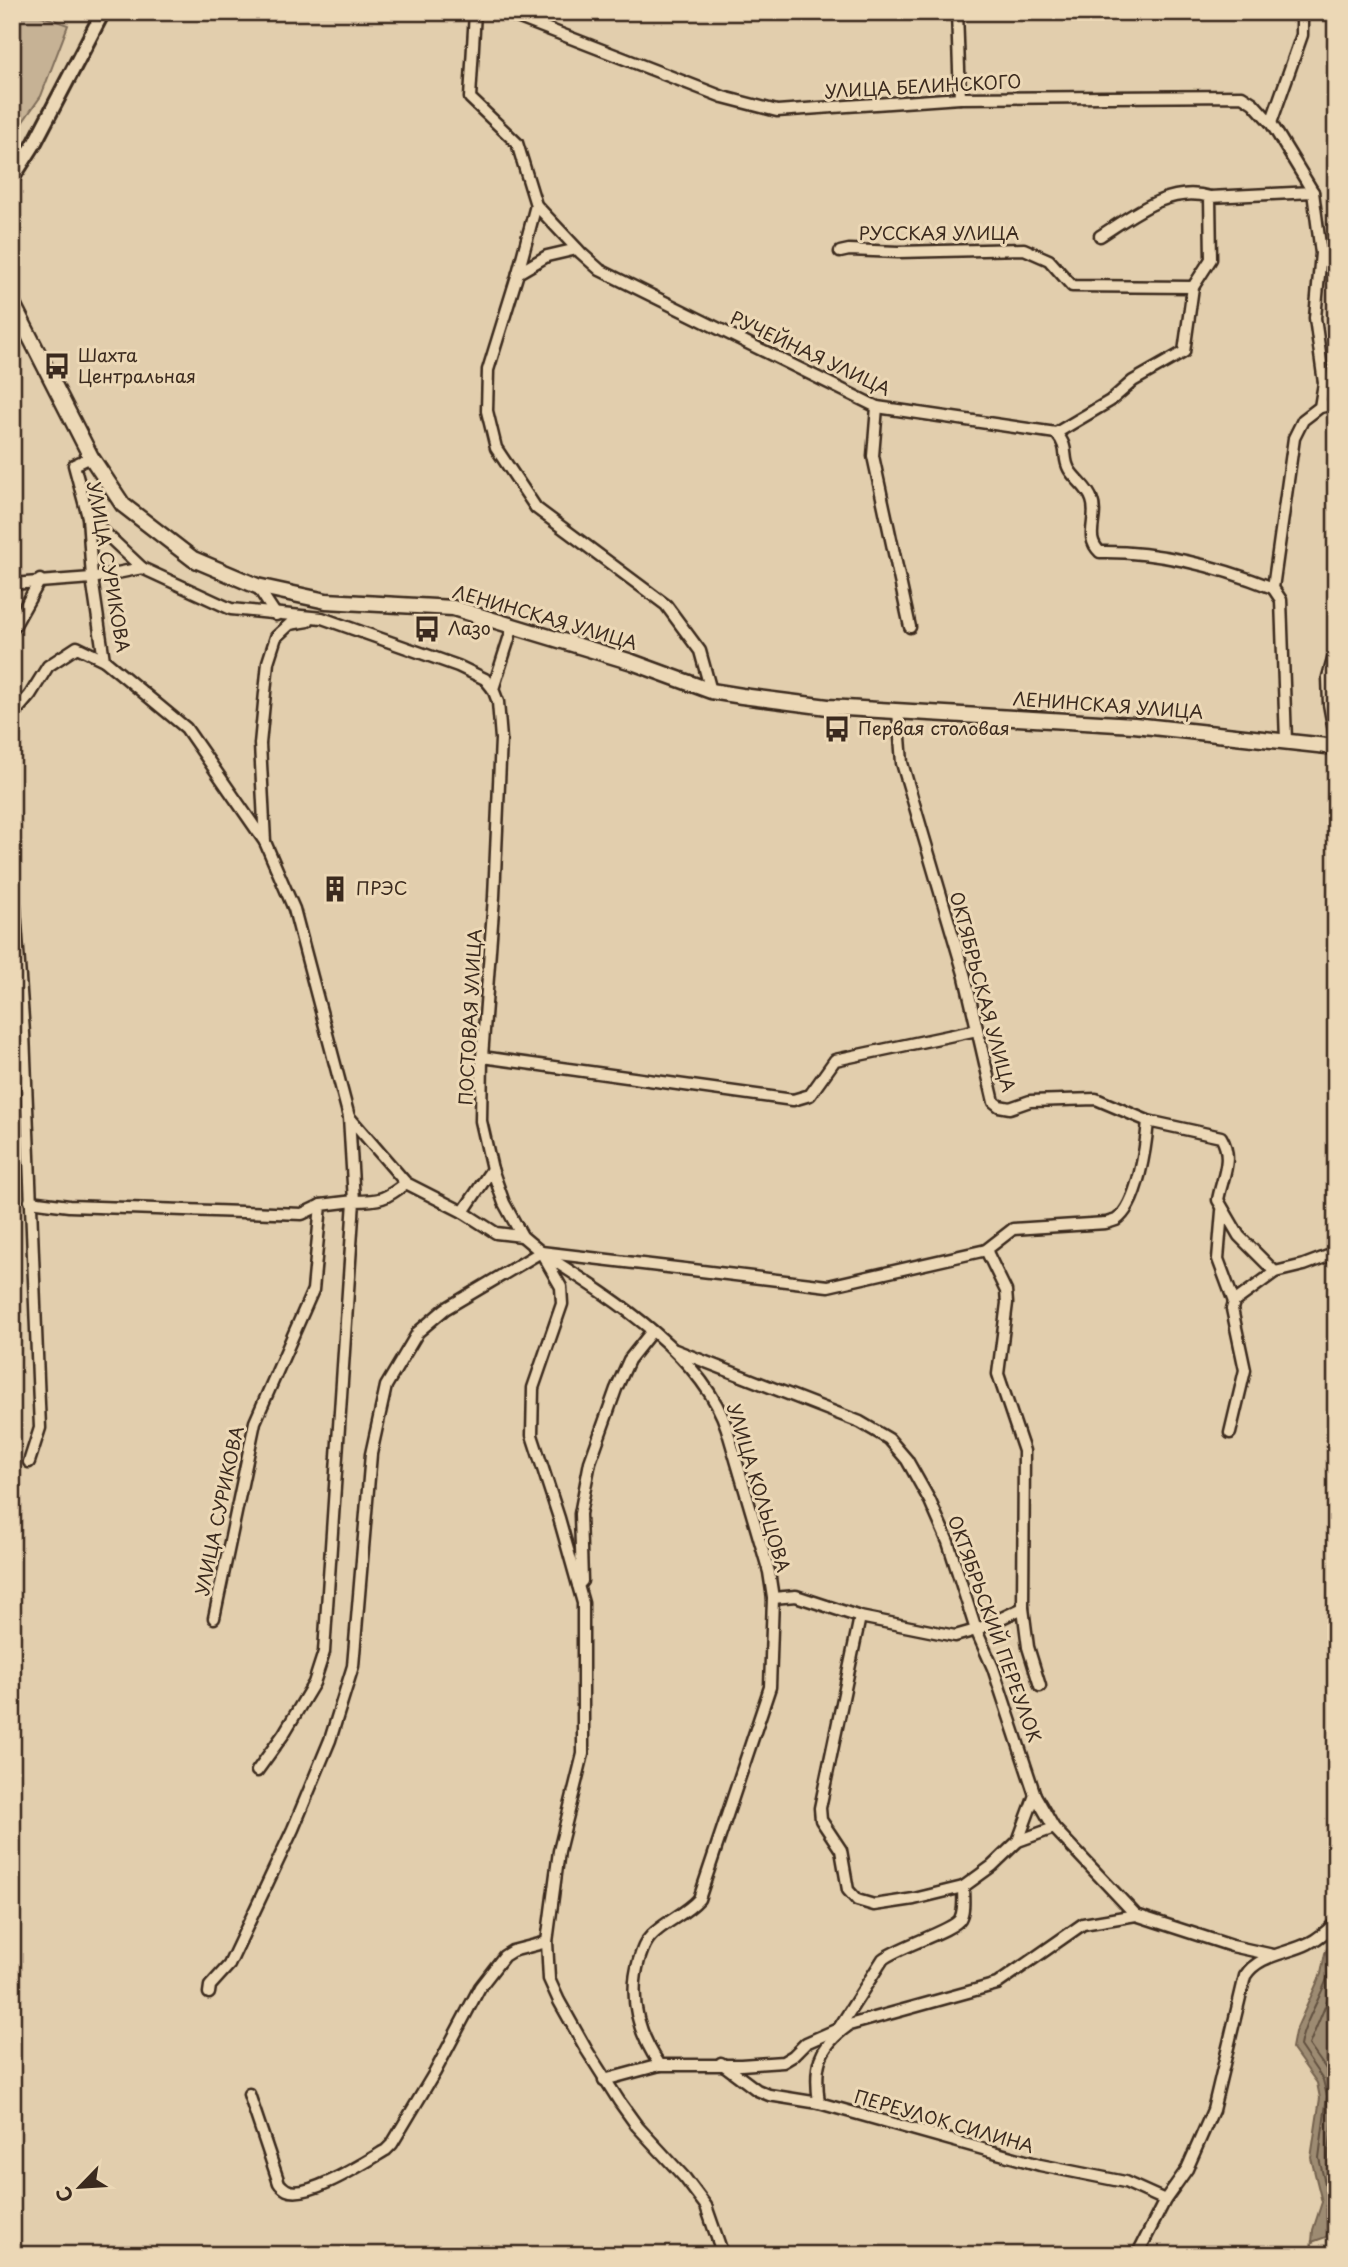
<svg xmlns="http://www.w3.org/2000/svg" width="1348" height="2267" font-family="'Playpen Sans',sans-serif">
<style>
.green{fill:#c6b295;stroke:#806e5a;stroke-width:2}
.water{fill:#9d8b72;stroke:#766450;stroke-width:2}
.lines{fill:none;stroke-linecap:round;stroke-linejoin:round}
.shore{stroke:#625140;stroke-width:2}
.stream{stroke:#766450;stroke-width:2.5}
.minor-casing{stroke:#3b2a1e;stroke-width:15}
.tertiary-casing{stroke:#3b2a1e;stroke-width:18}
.primary-casing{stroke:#3b2a1e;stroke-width:19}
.minor{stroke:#ecd8b6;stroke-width:10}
.tertiary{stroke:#ecd8b6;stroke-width:12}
.primary{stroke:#ecd8b6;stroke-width:14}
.labels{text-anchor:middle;stroke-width:6;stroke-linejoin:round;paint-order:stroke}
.street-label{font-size:18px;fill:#3b2a1e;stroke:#ecd8b6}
.poi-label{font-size:18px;fill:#3b2a1e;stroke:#ecd8b6;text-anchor:start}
</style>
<rect width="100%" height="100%" fill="#e2cead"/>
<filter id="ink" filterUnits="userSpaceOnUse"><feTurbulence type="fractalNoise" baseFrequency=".0143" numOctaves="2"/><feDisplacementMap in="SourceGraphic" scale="14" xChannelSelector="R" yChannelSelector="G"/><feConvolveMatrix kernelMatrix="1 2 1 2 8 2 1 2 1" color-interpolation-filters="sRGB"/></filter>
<g filter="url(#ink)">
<polygon class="green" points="12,12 31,12 68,25 41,96 12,137"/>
<polygon class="water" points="1336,1934 1336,2215 1326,2237 1312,2242 1313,2230 1322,2202 1311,2158 1320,2098 1317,2083 1292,2048 1295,2032 1321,1974 1325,1953"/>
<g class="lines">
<g class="shore">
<path d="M1336,1948C1330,1958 1331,1968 1327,1979C1318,2002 1304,2023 1300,2046L1323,2080L1327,2096L1319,2158L1329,2201L1327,2213L1329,2215H1336"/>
<polyline points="1336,1980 1309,2045 1331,2076 1336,2094"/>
<polyline points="1336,2102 1328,2157 1336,2191"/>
</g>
<polyline class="stream" points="1311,2255 1312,2241"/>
<g class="minor-casing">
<g id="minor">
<path d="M475,12L470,98L517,143L536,205L581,253L600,270L877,407L1056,433C1070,449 1062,456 1069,469C1075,480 1088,487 1092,500C1099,519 1083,536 1100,552C1158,551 1220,567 1273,588"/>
<polyline points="504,12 723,97 777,111 960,98 1242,96 1253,103 1271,123 1313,192 1321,253 1315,318 1324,383 1320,407 1303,420 1294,438 1273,588 1281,600 1286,741"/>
<polyline points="957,12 960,98"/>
<polyline points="1271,123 1302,35 1302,12"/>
<path d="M1100,236C1133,215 1169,185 1210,197"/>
<polyline points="577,249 547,256 518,273 488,370 487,411 496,448 536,508 666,605 700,651 711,691"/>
<polyline points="840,252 849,250 898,252 1024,249 1049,260 1072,286 1193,287"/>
<polyline points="518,273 536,205"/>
<polyline points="877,407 873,456 910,627"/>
<polyline points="1320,407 1336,404"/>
<polyline points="1056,433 1110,401 1133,381 1184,352 1193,287 1211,259 1210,197 1313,192"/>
<polyline points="91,457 74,465 88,517 92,578 104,660 186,728 265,842 294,909 349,1117"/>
<polyline points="88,517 142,568"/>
<polyline points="12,584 92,578 142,568 231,609 322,618 458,666 485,679 493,689 498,702 501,739 494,897 482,1057 481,1121 492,1169 504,1203 522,1236 541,1252 561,1287 562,1304 533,1388 532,1435 559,1518 583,1603 583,1754 559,1851 547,1942 549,1979 559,2001 586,2049 619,2101 637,2126 685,2178 706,2206 723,2255"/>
<polyline points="257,586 276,615"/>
<polyline points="12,630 40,580"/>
<polyline points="1336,649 1328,677 1329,704 1336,742"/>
<polyline points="493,689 513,626"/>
<path d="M898,711L902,763L965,977L994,1102L999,1106L1010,1108L1030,1101L1096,1099L1148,1121L1221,1137C1234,1159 1222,1177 1218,1200L1239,1236L1275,1272"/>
<polyline points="12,716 30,695 48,666 77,647 104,660"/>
<polyline points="265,842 260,744 268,662 276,637 290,624 308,621"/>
<polyline points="12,868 24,1033 40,1428 29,1462"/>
<polyline points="482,1057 793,1100 810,1095 835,1060 977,1030"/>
<polyline points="30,1201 69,1206 302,1214 321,1205"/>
<polyline points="1222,1211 1218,1259 1234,1302"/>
<polyline points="463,1212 496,1233 522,1236"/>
<polyline points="986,1250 1006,1291 1007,1303 998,1374 1024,1451 1023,1608 1028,1647 1040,1686"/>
<path d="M545,1255C609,1296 703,1354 727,1429L769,1572L773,1598L770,1687L699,1899C685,1915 665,1921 651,1936C644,1943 642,1951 639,1960C628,1998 638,2033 660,2065"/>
<polyline points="675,1350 860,1422 889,1439 907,1460 930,1501 948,1542 976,1630 993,1668 1035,1795 1054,1828 1136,1915"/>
<polyline points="1230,1433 1245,1370 1232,1309 1234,1302 1275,1272 1304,1265 1336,1253"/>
<polyline points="578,1585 582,1581 580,1514 590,1462 616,1389 629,1360 652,1331"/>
<polyline points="773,1598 796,1596 860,1617 955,1636 976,1630 1023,1608"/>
<polyline points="860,1617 820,1808 821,1820 841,1850 848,1890 857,1900 874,1905 914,1899 963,1887 992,1866 1018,1841 1054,1828"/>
<polyline points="214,1618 255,1422 313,1290 321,1205 354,1201 349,1117 406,1183"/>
<path d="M257,1771L283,1735L314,1683L324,1652L354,1201C380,1201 386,1199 406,1183L463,1212L492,1169"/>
<polyline points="1018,1841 1035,1795"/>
<path d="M209,1993L210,1986L229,1965L293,1829L330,1740L353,1666L371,1454L386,1386L418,1332L445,1309L541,1252L828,1286L986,1250L1013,1229L1106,1223C1107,1223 1116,1220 1116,1220C1138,1206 1146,1145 1148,1121"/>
<path d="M839,2028L883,1959C898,1947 954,1930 960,1919C965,1910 963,1897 963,1887"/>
<polyline points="721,2063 757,2090 769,2095 819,2103 1040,2165 1125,2182 1165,2200"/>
<polyline points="604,2080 660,2065 741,2065 783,2062 793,2056 806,2043 840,2028"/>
<path d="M249,2094L279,2183C280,2185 285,2189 287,2190C308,2200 367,2161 386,2150L392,2144L435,2072L480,1987L504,1956L512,1951L547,1942"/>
<path d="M819,2103C814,2067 817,2048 849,2025L997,1984L1083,1924L1136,1915L1232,1946L1273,1955"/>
<path d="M1137,2255L1165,2200L1187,2169L1213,2110L1245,1976C1259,1954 1288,1954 1309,1943C1320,1938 1328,1930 1336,1922"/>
</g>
</g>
<g class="tertiary-casing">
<polyline id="tertiary" points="12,179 33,146 103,12"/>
</g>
<g class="primary-casing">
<polyline id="primary" points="12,302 91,457 123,505 193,559 257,586 326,601 453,608 632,662 711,691 742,696 828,707 1134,725 1336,747"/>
</g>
<use href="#minor" class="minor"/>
<use href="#tertiary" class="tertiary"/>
<use href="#primary" class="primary"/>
</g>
</g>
<defs>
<g id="bus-bare" transform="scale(2.1)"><path d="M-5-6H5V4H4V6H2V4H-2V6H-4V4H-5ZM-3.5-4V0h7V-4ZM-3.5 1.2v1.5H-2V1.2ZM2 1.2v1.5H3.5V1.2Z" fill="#3b2a1e" stroke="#ecd8b6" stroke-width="2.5" paint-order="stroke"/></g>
<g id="building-bare" transform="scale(2.1)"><path d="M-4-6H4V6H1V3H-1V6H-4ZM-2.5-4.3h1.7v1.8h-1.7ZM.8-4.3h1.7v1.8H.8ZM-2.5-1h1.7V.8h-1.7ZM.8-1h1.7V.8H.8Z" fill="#3b2a1e" stroke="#ecd8b6" stroke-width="2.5" paint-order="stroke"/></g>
</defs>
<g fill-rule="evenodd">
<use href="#bus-bare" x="57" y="366"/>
<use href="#bus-bare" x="427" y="629"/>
<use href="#bus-bare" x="837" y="729"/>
<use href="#building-bare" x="335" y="889"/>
</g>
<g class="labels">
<g class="street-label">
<text transform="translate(923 87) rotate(-3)" y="6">УЛИЦА БЕЛИНСКОГО</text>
<text x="939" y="240">РУССКАЯ УЛИЦА</text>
<text transform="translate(810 354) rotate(25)" y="6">РУЧЕЙНАЯ УЛИЦА</text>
<text transform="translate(108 567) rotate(80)" y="6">УЛИЦА СУРИКОВА</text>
<text transform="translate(545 618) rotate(16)" y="6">ЛЕНИНСКАЯ УЛИЦА</text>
<text transform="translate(1108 706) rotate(4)" y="6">ЛЕНИНСКАЯ УЛИЦА</text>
<text transform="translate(982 992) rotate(75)" y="6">ОКТЯБРЬСКАЯ УЛИЦА</text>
<text transform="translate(471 1017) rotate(-87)" y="6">ПОСТОВАЯ УЛИЦА</text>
<text transform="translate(758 1488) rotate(73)" y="6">УЛИЦА КОЛЬЦОВА</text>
<text transform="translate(220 1511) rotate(-78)" y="6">УЛИЦА СУРИКОВА</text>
<text transform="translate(994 1629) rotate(70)" y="6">ОКТЯБРЬСКИЙ ПЕРЕУЛОК</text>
<text transform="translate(944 2122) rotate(16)" y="6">ПЕРЕУЛОК СИЛИНА</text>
</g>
<g class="poi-label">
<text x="78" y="362">Шахта<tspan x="78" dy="21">Центральная</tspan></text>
<text x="448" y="635">Лазо</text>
<text x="858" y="735">Первая столовая</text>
<text x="356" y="895">ПРЭС</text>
</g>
</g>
<rect width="1348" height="2267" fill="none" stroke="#ecd8b6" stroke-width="42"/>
<rect x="21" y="21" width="1306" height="2225" fill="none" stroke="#3b2a1e" stroke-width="2.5" filter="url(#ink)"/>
<g transform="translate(80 2187) rotate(245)" stroke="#ecd8b6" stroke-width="5" paint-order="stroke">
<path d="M0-5L12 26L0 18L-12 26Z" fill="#3b2a1e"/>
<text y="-10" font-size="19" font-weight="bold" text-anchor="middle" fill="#3b2a1e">С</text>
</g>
</svg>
